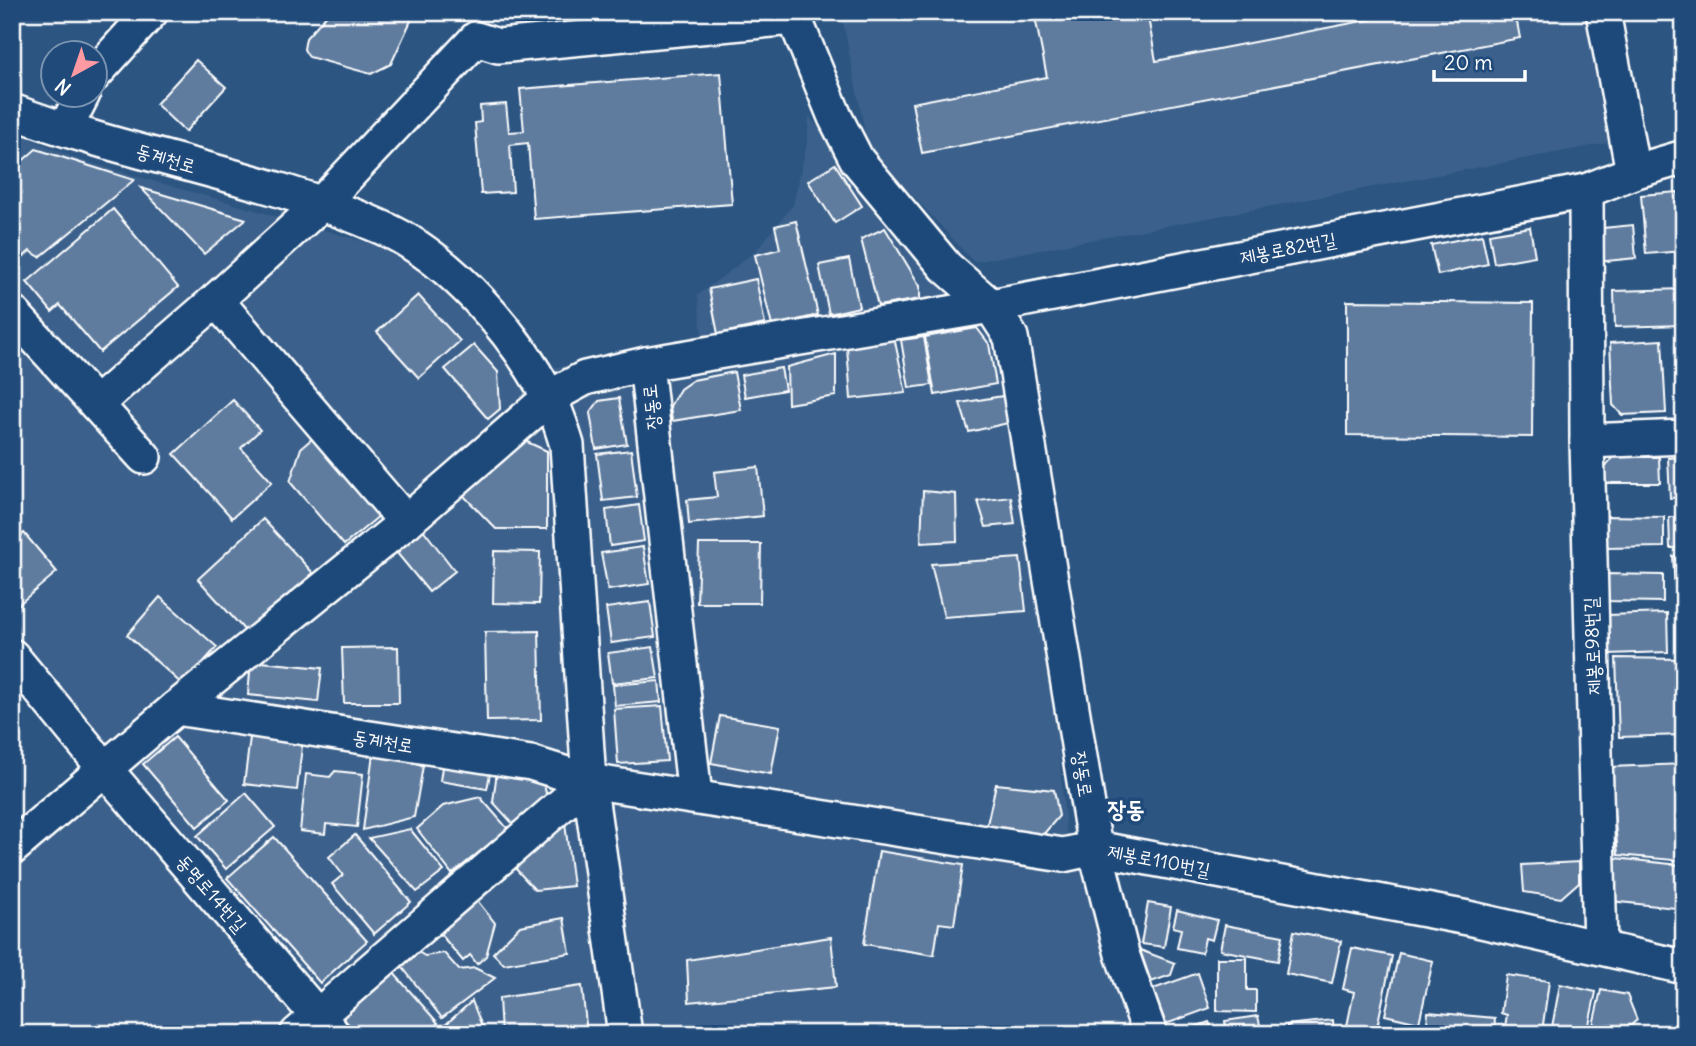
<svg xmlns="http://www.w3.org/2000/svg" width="1696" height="1046" font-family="Delius,'Poor Story',sans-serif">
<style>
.built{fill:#3b618b}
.building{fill:#5e7c9f;stroke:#fff;stroke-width:2}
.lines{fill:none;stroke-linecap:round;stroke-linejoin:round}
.minor-casing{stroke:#fff;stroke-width:38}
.minor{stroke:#1f4a7a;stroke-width:33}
.labels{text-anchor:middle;stroke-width:7;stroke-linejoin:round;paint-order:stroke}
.street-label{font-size:19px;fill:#fff;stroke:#1f4a7a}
.quarter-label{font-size:23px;font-weight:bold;fill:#fff;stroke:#1f4a7a}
</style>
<rect width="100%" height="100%" fill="#2c5582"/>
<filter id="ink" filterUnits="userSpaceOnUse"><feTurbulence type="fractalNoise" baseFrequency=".0143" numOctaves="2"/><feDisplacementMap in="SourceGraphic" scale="14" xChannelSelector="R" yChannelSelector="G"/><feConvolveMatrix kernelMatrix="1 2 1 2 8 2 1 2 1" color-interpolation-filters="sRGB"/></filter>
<g filter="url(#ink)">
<g class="built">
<polygon points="841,12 1589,12 1618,141 974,262 868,147"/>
<polygon points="809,116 857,177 1000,347 1049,637 1066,832 1096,909 1136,1034 12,1034 12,869 128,770 12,631 12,131 77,159 379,246 436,278 474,308 519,373 703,344 698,295 756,251 793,205 807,143"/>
</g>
<g class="building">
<polygon points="329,12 415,12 391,64 371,74 309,57 306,53 304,49 306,38"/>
<polygon points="1034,12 1147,12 1156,61 1409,12 1515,12 1520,38 922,153 912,103 1047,77"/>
<polygon points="196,60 226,87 185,132 156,104"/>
<polygon points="721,73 732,204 534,219 528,143 510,145 513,192 481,194 475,123 481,122 480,106 506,104 509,132 524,131 520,89"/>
<polygon points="36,149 134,180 40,257 30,251 12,267 12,170"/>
<polygon points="835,164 862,206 835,223 808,181"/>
<polygon points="141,188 246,219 204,254"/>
<polygon points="1678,192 1684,251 1646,254 1641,195"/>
<polygon points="113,209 178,287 100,352 60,305 52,312 27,282"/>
<polygon points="796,221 818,315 772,326 755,255 780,249 775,226"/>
<polygon points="1633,225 1636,258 1597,262 1593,229"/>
<polygon points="1530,227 1535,256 1494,263 1489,234"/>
<polygon points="885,228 920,286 920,299 878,306 861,239"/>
<polygon points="1482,235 1488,264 1438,275 1431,245"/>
<polygon points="849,259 859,307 829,314 819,265"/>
<polygon points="756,279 765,324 718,334 709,289"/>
<polygon points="1684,289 1684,325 1615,327 1614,291"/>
<polygon points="418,295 460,341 419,378 377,332"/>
<polygon points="1347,301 1533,303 1532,437 1347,435"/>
<polygon points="977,328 989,344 996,384 935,395 925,337"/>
<polygon points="894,337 906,393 851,399 847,348"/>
<polygon points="924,337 932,385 909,388 901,340"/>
<polygon points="1662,340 1666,413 1622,415 1613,405 1610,343"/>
<polygon points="1681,340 1684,340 1684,406"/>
<polygon points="474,345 498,372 500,409 488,419 445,369"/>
<polygon points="836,354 836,396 788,404 787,367"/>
<polygon points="781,368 785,390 745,397 741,375"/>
<polygon points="734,372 741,410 672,421 670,406 680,389 693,380"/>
<polygon points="1003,396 1008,423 969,432 960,403"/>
<polygon points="619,398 627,444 596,449 590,413 599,401"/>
<polygon points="233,400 260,430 241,448 272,482 232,518 174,454"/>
<polygon points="320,432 371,493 364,499 379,516 344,545 290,482 301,448"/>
<polygon points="516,437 547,451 547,529 496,529 460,492"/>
<polygon points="631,450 637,497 603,501 597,454"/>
<polygon points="1613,457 1659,457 1660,483 1603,483 1602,471"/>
<polygon points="1684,457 1684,497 1670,498 1668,458"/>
<polygon points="758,467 763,516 689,524 687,500 717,497 714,472"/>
<polygon points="923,491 956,494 957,541 921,543"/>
<polygon points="1011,497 1015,524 986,527 978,501"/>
<polygon points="639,505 644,541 610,546 606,510"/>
<polygon points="1605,516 1664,517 1664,547 1605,548"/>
<polygon points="1669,517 1684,517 1684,548 1670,548"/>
<polygon points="263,519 313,573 247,633 198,579"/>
<polygon points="422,528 455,571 429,592 397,553"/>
<polygon points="24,533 57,572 18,605 12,599 12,543"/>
<polygon points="699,544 761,544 760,603 697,603"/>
<polygon points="643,547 649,584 608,590 601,553"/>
<polygon points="494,551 540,552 539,604 493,603"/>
<polygon points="1684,555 1684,605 1676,606 1673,556"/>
<polygon points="1020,558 1026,611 944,617 931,564"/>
<polygon points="1605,574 1663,575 1663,602 1605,601"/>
<polygon points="160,597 217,647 183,685 127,635"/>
<polygon points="650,602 655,637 611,643 606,608"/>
<polygon points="1667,613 1668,652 1608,654 1607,615"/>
<polygon points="539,631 541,720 487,721 485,632"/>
<polygon points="398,647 399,703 344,703 342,648"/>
<polygon points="653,647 658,678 612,683 608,653"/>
<polygon points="1616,658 1684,659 1684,735 1619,737"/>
<polygon points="251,661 322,668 318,702 248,695"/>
<polygon points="659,681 661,702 615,706 613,685"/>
<polygon points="662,706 667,761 618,764 614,709"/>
<polygon points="720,716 780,726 771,774 711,763"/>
<polygon points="251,730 303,737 297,790 244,784"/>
<polygon points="175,737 229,800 197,827 143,764"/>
<polygon points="373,753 423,766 414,817 363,830"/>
<polygon points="443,760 491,769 487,789 440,781"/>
<polygon points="1684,764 1684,861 1618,855 1610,767"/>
<polygon points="335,771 363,774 357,827 326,824 325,834 300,831 306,774 330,777"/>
<polygon points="497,771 542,775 547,798 515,826 493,802"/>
<polygon points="996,784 1054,790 1059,816 1042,836 986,829"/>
<polygon points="246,793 275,827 226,869 197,836"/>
<polygon points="480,797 508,829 452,874 417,829 443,806"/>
<polygon points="565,823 573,886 535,890 515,868"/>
<polygon points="410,829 444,871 417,892 369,838"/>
<polygon points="355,835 411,902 374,934 332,884 343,875 329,857"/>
<polygon points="274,837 367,941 320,983 227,878"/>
<polygon points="879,851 963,865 954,925 939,923 934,955 864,944"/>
<polygon points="1615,858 1680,865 1675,908 1611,901"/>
<polygon points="1579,862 1579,882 1561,898 1524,892 1522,865"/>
<polygon points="476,899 495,923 486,956 477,964 470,955 463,961 438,931"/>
<polygon points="1148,903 1171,907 1164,947 1141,944"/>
<polygon points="1177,910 1217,920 1212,940 1205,938 1202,953 1177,948 1181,929 1173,927"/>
<polygon points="564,918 570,953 504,964 493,953 520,926"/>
<polygon points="1225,925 1283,936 1278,961 1220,950"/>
<polygon points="1294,931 1341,941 1332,983 1286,974"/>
<polygon points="831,937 836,987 689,1002 687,960"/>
<polygon points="411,948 425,956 444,953 459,970 475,968 495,978 442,1018 396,959"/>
<polygon points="1352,948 1392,956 1376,1032 1347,1026 1354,992 1343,989"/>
<polygon points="1140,950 1175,963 1171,975 1151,982"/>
<polygon points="1399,953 1433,961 1419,1023 1385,1015"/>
<polygon points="1217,958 1247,958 1247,990 1256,990 1256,1012 1217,1011"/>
<polygon points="392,971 438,1023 425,1034 357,1034 341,1016"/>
<polygon points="1198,973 1210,1008 1166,1024 1153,989"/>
<polygon points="1506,975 1549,981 1542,1032 1505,1026 1507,1015 1501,1013"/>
<polygon points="1560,984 1596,992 1587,1034 1552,1027"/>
<polygon points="582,986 587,1034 501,1034 499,998"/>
<polygon points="1601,990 1627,995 1637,1020 1621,1034 1591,1034"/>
<polygon points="472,1001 485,1034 435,1034"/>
<polygon points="1428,1012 1495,1018 1494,1034 1426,1034"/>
<polygon points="1258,1016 1262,1034 1227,1034 1225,1021"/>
<polygon points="1333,1020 1334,1034 1288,1034 1287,1025"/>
<polygon points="1209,1022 1214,1034 1175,1034"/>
</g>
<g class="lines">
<g class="minor-casing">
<g id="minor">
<polyline points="792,12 835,117 857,160 946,267 991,306 1011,337 1095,848 1122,954 1150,1034"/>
<polyline points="1603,12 1633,172"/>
<polyline points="94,75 151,12"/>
<path d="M12,111C133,157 264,175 383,228C449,257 515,333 548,396C557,411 562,429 567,445L589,781L625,1034"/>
<polyline points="65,129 83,94"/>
<polyline points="1586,191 1587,441 1600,947"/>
<polyline points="216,300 406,522"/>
<polyline points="12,312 144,457"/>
<polyline points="646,364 695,796"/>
<polyline points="96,404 216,300 321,204 476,39 498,46 794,18"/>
<polyline points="1587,441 1684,437"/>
<polyline points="12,656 105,769 333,1034"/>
<polyline points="176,708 531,763 589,781 1063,855 1095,848 1468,918 1684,967"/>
<polyline points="12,848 176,708 406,522 550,397 585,378 646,364 991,306 1586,191 1633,172 1684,157"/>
<polyline points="297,1034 589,781"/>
</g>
</g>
<use href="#minor" class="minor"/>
</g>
</g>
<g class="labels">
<g class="street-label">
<text transform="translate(166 158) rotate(16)" y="7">동계천로</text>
<text transform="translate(1288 248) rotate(-11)" y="7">제봉로82번길</text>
<text transform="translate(651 407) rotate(-96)" y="7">장동로</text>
<text transform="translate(1592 646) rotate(-92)" y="7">제봉로98번길</text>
<text transform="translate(383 741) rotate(9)" y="7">동계천로</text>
<text transform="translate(1083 774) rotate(81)" y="7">장동로</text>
<text transform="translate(1159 860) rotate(11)" y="7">제봉로110번길</text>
<text transform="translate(212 893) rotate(49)" y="7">동명로14번길</text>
</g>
<g class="quarter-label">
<text x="1126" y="817">장동</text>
</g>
</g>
<rect width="1696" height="1046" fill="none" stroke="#1f4a7a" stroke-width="42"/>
<rect x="21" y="21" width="1654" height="1004" fill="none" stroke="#fff" stroke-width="2.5" filter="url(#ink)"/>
<g transform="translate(74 74) rotate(220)"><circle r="33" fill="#1f4a7a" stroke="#7992af" stroke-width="2"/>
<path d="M0-5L12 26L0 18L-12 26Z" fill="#ff9aa2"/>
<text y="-10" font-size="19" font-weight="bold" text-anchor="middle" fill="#ffffff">N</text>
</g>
<path d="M1434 70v10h91v-10" fill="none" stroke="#ffffff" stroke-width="3.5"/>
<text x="1444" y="70" font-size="21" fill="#ffffff" stroke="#1f4a7a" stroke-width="5" paint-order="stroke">20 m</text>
</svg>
